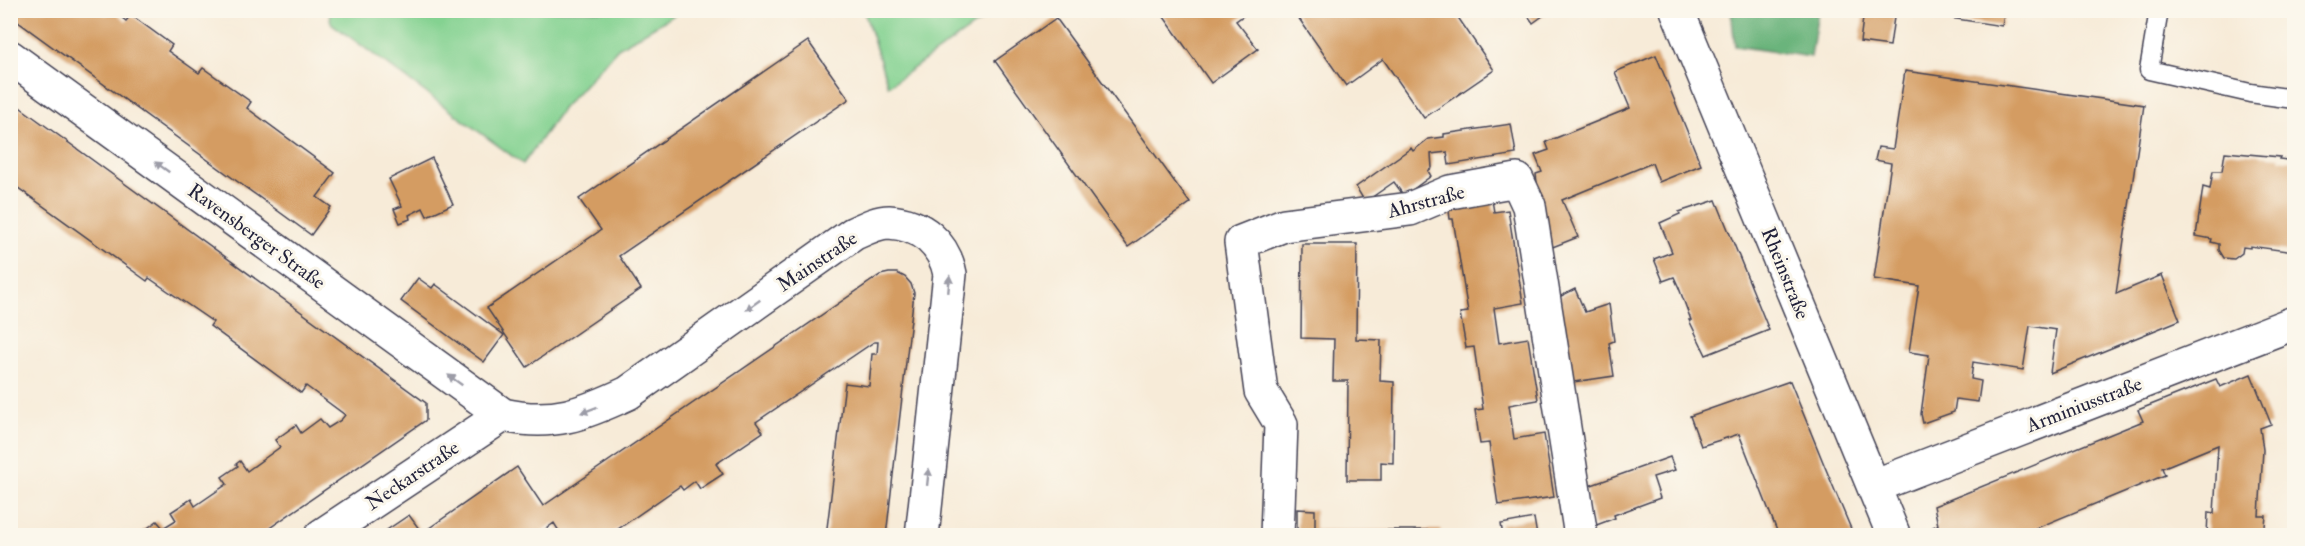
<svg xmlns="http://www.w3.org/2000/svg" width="2305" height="546" font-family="'IM FELL Double Pica',serif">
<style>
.green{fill:#84d291;stroke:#537a66;stroke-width:1.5}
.forest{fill:#6bb47b;stroke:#466b5b;stroke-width:1.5}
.building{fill:#d49c62}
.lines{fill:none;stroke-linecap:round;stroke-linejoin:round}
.service-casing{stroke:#424053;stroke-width:21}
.minor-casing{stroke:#424053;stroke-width:36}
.service{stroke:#fff;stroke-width:18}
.minor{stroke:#fff;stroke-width:33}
.oneway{fill:#9c9ca7}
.labels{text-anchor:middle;stroke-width:6;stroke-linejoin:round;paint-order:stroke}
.street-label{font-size:20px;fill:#22223b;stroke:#fbf7ec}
</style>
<rect width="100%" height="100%" fill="#fbf7ec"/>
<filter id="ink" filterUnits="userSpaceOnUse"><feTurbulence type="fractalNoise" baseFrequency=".0167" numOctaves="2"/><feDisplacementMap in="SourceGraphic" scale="12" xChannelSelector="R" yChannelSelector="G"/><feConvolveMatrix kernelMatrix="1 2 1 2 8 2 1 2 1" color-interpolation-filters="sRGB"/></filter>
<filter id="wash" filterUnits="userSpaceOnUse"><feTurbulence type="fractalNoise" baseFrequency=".008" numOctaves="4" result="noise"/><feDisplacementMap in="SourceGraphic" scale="24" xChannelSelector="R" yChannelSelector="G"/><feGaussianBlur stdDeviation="1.35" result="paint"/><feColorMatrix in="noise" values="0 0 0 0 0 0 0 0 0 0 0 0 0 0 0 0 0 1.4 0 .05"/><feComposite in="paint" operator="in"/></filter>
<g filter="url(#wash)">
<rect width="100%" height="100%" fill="#f7ebd8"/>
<g class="green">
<polygon points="329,11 329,10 681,11 618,48 563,108 523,164 331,23"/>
<polygon points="864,11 864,10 995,11 888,86"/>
</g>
<polygon class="forest" points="1731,11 1818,11 1811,57 1735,46"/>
<g id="blocks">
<g class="building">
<polygon points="10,10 99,10 106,15 112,10 126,21 131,15 172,45 168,51 199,73 203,68 251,102 247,108 335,173 317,197 331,207 311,235 10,16"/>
<polygon points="1159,10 1251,10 1236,21 1258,49 1211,83"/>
<polygon points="1293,10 1453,10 1494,70 1424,118 1383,59 1346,86"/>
<polygon points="1524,10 1551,10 1533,23"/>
<polygon points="1864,10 1895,10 1890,46 1860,42"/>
<polygon points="1898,10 2005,10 2002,26"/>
<polygon points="1056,18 1190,203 1128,247 995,61"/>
<polygon points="808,41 849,99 619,256 641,289 527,367 487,308 601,230 579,199"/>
<polygon points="1656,55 1701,165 1659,182 1652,163 1562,200 1578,237 1545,250 1536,174 1542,172 1535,155 1549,150 1546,142 1630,108 1615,72"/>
<polygon points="1905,71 2144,105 2116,294 2162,275 2180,320 2050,373 2056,330 2030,326 2023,370 1973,362 1971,379 1981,381 1978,402 1956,399 1954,412 1923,423 1921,414 1929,355 1909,352 1919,286 1874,279 1891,163 1875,160 1878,147 1893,149"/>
<polygon points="10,100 426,403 426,420 258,536 137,536 157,521 163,528 176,520 171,512 191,499 195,506 227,484 222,477 238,466 236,464 240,461 247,471 265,458 280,447 275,440 296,425 301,433 320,419 328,428 341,420 345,415 306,386 301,393 210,326 213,322 149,278 147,281 10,182"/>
<polygon points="1511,124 1516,154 1449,165 1447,152 1431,154 1432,168 1428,171 1431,176 1404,196 1394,182 1365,202 1356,187 1411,148 1413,151 1428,139 1444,137 1444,134"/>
<polygon points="2225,152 2280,157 2279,159 2294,161 2294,252 2250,246 2250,248 2243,247 2242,253 2234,259 2224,258 2219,250 2219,244 2211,242 2212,239 2196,236 2203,187 2210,189 2213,171 2222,171"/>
<polygon points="432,158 453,204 427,216 423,208 409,215 410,219 400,223 394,209 402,206 389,179"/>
<polygon points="1491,194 1494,212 1508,210 1523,303 1494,308 1499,343 1528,338 1538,400 1509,405 1514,439 1544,434 1554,497 1498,505 1489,443 1480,444 1475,410 1483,409 1474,347 1466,348 1460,313 1468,312 1453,219 1450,219 1448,202"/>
<polygon points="1716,200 1769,330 1706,355 1689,320 1691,320 1679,288 1674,277 1663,281 1654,259 1672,252 1660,223 1680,214 1679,212"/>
<polygon points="1302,244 1357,244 1356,339 1381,340 1380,381 1394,382 1393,463 1381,462 1381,480 1347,480 1348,381 1333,381 1334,339 1301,338"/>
<polygon points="889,273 897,273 905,277 911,284 914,293 886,536 826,536 845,383 869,386 872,354 877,354 878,342 874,342 756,422 763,432 716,464 723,474 700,489 695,481 683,490 680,486 608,536 562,536 554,523 536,536 378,536 409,515 422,533 517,467 543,506 880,275"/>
<polygon points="418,278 432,288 435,284 504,335 484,362 401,301"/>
<polygon points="1575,289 1585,312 1609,304 1614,341 1609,343 1614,376 1567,383 1553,300"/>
<polygon points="2251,374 2271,424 2260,428 2263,450 2259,516 2266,516 2264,536 2207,536 2208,512 2214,513 2218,445 2162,468 2165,475 2017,536 1936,536 1933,527 1938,525 1934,506 2143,421 2138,410 2216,379 2220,387"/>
<polygon points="1790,381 1825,467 1854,536 1779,536 1739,434 1701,446 1690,416"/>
<polygon points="1670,457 1675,470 1653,477 1660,498 1614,515 1615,518 1594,526 1586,487"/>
<polygon points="1297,509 1315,510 1315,530 1441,530 1441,536 1297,536"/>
<polygon points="1534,518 1537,536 1503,536 1501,524"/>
</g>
</g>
</g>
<g filter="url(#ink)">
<use href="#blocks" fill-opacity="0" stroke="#424053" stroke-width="1.5"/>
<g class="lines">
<g class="service-casing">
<polyline id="service" points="2159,10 2149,70 2250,93 2294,99"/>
</g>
<g class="minor-casing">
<g id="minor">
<polyline points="1677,10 1894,536"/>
<path d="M10,57L503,415C553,426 583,414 628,393L853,234C864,229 877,222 889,222C922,224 944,244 950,274L922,536"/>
<polyline points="1874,486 2294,323"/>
<polyline points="321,536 503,415"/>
<polyline points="1277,536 1281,424 1261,391 1241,242 1284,225 1410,209 1450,192 1517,180 1529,206 1581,536"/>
</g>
</g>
<use href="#service" class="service"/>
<use href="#minor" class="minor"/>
</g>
<defs><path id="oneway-solid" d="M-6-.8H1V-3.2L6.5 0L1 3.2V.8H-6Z" transform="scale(1.5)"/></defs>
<g class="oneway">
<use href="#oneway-solid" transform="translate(162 167) rotate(-144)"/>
<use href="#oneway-solid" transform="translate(949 284) rotate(-85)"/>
<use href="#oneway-solid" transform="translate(753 305) rotate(144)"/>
<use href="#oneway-solid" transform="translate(455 380) rotate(-144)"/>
<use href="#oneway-solid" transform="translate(589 410) rotate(160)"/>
<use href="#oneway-solid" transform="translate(928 477) rotate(-84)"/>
</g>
</g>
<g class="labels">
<g class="street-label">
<text transform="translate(1426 201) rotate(-15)" y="7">Ahrstraße</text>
<text transform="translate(257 236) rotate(36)" y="7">Ravensberger Straße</text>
<text transform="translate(817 261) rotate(-34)" y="7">Mainstraße</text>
<text transform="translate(1786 273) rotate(68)" y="7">Rheinstraße</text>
<text transform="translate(2084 404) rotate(-21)" y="7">Arminiusstraße</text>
<text transform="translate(412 475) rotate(-34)" y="7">Neckarstraße</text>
</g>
</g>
<rect width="2305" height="546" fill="none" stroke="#fbf7ec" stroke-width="36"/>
</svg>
